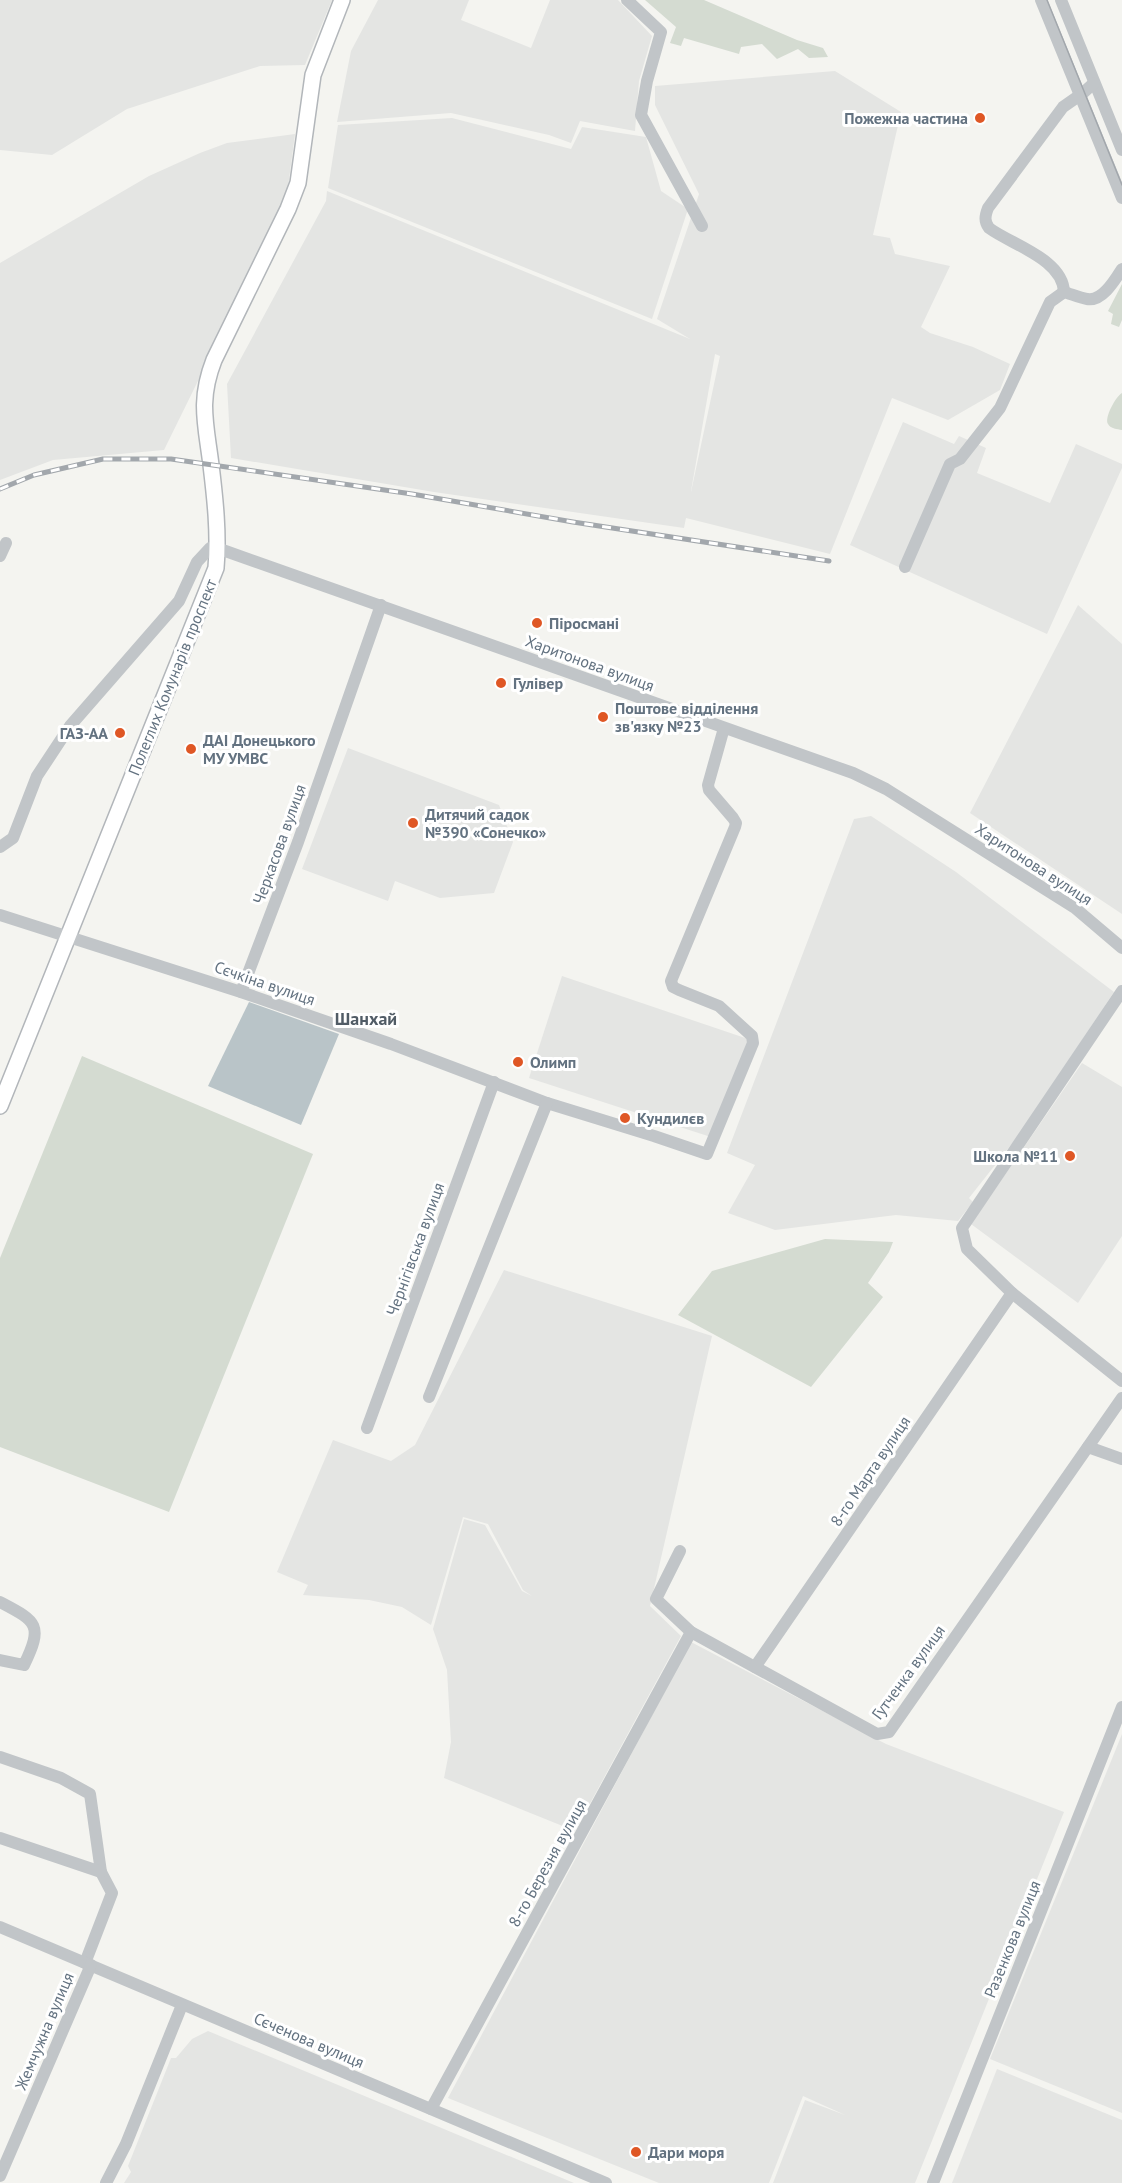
<svg xmlns="http://www.w3.org/2000/svg" width="1122" height="2183" font-family="'PT Sans',sans-serif">
<style>
.built{fill:#e4e5e3;fill-rule:evenodd}
.green{fill:#d4dbd1}
.water{fill:#b9c4c8}
.lines{fill:none;stroke-linecap:round;stroke-linejoin:round}
.major-casing{stroke:#b2b6ba;stroke-width:18}
.minor{stroke:#c1c5c8;stroke-width:12}
.major{stroke:#fff;stroke-width:15}
.tram{stroke:#a2a7ac;stroke-width:1.5}
.rail-casing{stroke:#a2a7ac;stroke-width:5}
.rail{stroke:#fff;stroke-width:3;stroke-dasharray:9;stroke-linecap:butt}
.poi-dot{fill:#df5725;stroke:#fff;stroke-width:2}
.labels{text-anchor:middle;stroke-width:6;stroke-linejoin:round;paint-order:stroke}
.poi-label{font-size:16px;font-weight:bold;fill:#637280;stroke:#fff;text-anchor:start}
.street-label{font-size:16px;fill:#637280;stroke:#fff}
.neighbourhood-label{font-size:18px;font-weight:bold;fill:#515c66;stroke:#fff}
</style>
<rect width="100%" height="100%" fill="#f4f4f0"/>
<g class="built">
<polygon points="0,0 332,0 305,65 260,66 127,109 52,155 0,150"/>
<polygon points="378,0 469,0 461,20 531,48 550,0 618,0 652,36 639,81 635,131 580,121 571,143 549,135 451,113 337,122 351,51"/>
<path d="M835,71L901,112L873,235L890,238L895,254L950,266L921,327L930,333L973,347L1010,364L1000,390L948,420L892,398L830,554L686,518L684,528L434,492L231,458L227,384L326,201L327,191L690,339L657,319L699,194L655,105V86ZM715,354L720,356L691,492V491Z"/>
<polygon points="452,118 571,149 582,127 646,137 661,191 688,209 652,319 328,188 338,125"/>
<polygon points="295,134 286,202 164,450 53,460 0,480 0,263 149,176 200,153 227,143"/>
<polygon points="903,422 954,444 959,436 986,448 977,473 1050,503 1076,444 1122,464 1122,468 1047,634 850,545"/>
<polygon points="1078,605 1122,644 1122,914 970,813"/>
<polygon points="348,748 499,805 513,842 494,893 440,898 395,881 388,901 302,869"/>
<polygon points="871,816 956,872 1114,992 1018,1136 969,1198 973,1202 958,1221 896,1215 775,1230 728,1213 755,1165 727,1153 854,819"/>
<polygon points="562,976 754,1041 717,1139 529,1078"/>
<polygon points="1082,1063 1122,1087 1122,1236 1078,1303 971,1224"/>
<polygon points="504,1270 712,1336 650,1606 681,1636 575,1831 444,1778 451,1742 447,1670 433,1629 464,1519 485,1525 522,1591 532,1596 523,1590 488,1524 463,1517 431,1625 402,1607 369,1600 303,1595 308,1585 277,1572 333,1440 391,1461 415,1445"/>
<polygon points="691,1642 886,1744 1064,1812 915,2183 773,2183 805,2100 845,2115 803,2096 769,2183 659,2183 448,2098"/>
<polygon points="1122,1734 1122,2113 990,2059"/>
<polygon points="208,2031 574,2183 124,2183 131,2172 128,2166 171,2058 176,2058 192,2039"/>
<polygon points="997,2069 1122,2120 1122,2183 952,2183"/>
</g>
<g class="green">
<polygon points="645,0 704,0 797,40 823,48 828,57 809,58 798,49 777,59 762,44 741,47 739,54 684,38 681,46 670,43 676,27"/>
<polygon points="1122,284 1122,320 1119,327 1111,324 1113,314 1108,311"/>
<path d="M1122,393V430C1117,429 1111,429 1108,424C1104,418 1116,396 1122,393Z"/>
<polygon points="82,1056 313,1154 169,1512 0,1447 0,1258"/>
<polygon points="825,1239 893,1242 889,1252 868,1283 883,1297 811,1387 678,1315 712,1271"/>
</g>
<polygon class="water" points="249,1002 339,1034 301,1125 208,1086"/>
<g class="lines">
<g class="major-casing">
<path id="major" d="M0,1106L216,568C219,534 215,498 211,465C206,424 198,401 214,360L288,209L298,183L313,75L342,0"/>
</g>
<g class="minor">
<polyline points="627,0 661,32 647,81 641,115 702,226"/>
<polyline points="1041,0 1122,198"/>
<polyline points="1061,0 1122,150"/>
<path d="M1064,292C1063,259 1012,245 989,228C984,221 985,216 988,208L1063,107L1083,93L1094,83"/>
<polyline points="0,556 6,543"/>
<path d="M905,567L950,464L960,459L1000,408L1050,302L1064,292C1071,294 1080,298 1087,299C1102,302 1115,280 1122,269"/>
<polyline points="0,847 13,838 37,776 70,726 179,601 197,562 210,548 217,548 853,773 886,789 1075,908 1122,948"/>
<polyline points="0,915 241,992 391,1044 547,1103 654,1136 707,1154 753,1043 752,1036 719,1006 679,990 673,987 671,981 735,827 736,823 733,818 709,790 708,785 724,728"/>
<polyline points="1122,991 962,1228 967,1249 1012,1293 1122,1381"/>
<polyline points="241,992 298,842 381,605"/>
<polyline points="429,1397 547,1103"/>
<polyline points="367,1428 494,1082"/>
<polyline points="1088,1447 1122,1459"/>
<polyline points="680,1551 656,1599 691,1632 877,1734 889,1732 1122,1398"/>
<path d="M0,1602C36,1621 44,1624 24,1665L0,1660"/>
<polyline points="755,1667 1012,1293"/>
<polyline points="0,1757 61,1778 90,1794 101,1872 112,1893 85,1963"/>
<polyline points="0,1838 101,1872"/>
<polyline points="0,1927 606,2183"/>
<polyline points="431,2109 691,1632"/>
<polyline points="0,2176 91,1965"/>
<polyline points="106,2183 126,2144 182,2005"/>
<polyline points="933,2183 1122,1707"/>
</g>
<use href="#major" class="major"/>
<polyline class="tram" points="1047,0 1122,185"/>
<g class="rail-casing">
<polyline id="rail" points="0,489 34,475 103,459 171,459 412,494 573,522 829,561"/>
</g>
<use href="#rail" class="rail"/>
</g>
<g class="poi-dot">
<circle cx="980" cy="118" r="6"/>
<circle cx="537" cy="623" r="6"/>
<circle cx="501" cy="683" r="6"/>
<circle cx="603" cy="717" r="6"/>
<circle cx="120" cy="733" r="6"/>
<circle cx="191" cy="749" r="6"/>
<circle cx="413" cy="823" r="6"/>
<circle cx="518" cy="1062" r="6"/>
<circle cx="625" cy="1118" r="6"/>
<circle cx="1070" cy="1156" r="6"/>
<circle cx="636" cy="2152" r="6"/>
</g>
<g class="labels">
<g class="poi-label">
<text x="968" y="124" text-anchor="end">Пожежна частина</text>
<text x="549" y="629">Піросмані</text>
<text x="513" y="689">Гулівер</text>
<text x="615" y="714">Поштове відділення<tspan x="615" dy="18">зв'язку №23</tspan></text>
<text x="108" y="739" text-anchor="end">ГАЗ-АА</text>
<text x="203" y="746">ДАІ Донецького<tspan x="203" dy="18">МУ УМВС</tspan></text>
<text x="425" y="820">Дитячий садок<tspan x="425" dy="18">№390 «Сонечко»</tspan></text>
<text x="530" y="1068">Олимп</text>
<text x="637" y="1124">Кундилєв</text>
<text x="1058" y="1162" text-anchor="end">Школа №11</text>
<text x="648" y="2158">Дари моря</text>
</g>
<g class="street-label">
<text transform="translate(590 663) rotate(20)" y="6">Харитонова вулиця</text>
<text transform="translate(172 677) rotate(-68)" y="6">Полеглих Комунарів проспект</text>
<text transform="translate(279 844) rotate(-70)" y="6">Черкасова вулиця</text>
<text transform="translate(1034 864) rotate(33)" y="6">Харитонова вулиця</text>
<text transform="translate(265 983) rotate(19)" y="6">Сєчкіна вулиця</text>
<text transform="translate(415 1249) rotate(-70)" y="6">Чернігівська вулиця</text>
<text transform="translate(870 1471) rotate(-56)" y="6">8-го Марта вулиця</text>
<text transform="translate(908 1672) rotate(-54)" y="6">Гутченка вулиця</text>
<text transform="translate(547 1863) rotate(-61)" y="6">8-го Березня вулиця</text>
<text transform="translate(1012 1939) rotate(-68)" y="6">Разенкова вулиця</text>
<text transform="translate(44 2031) rotate(-67)" y="6">Жемчужна вулиця</text>
<text transform="translate(309 2040) rotate(23)" y="6">Сєченова вулиця</text>
</g>
<g class="neighbourhood-label">
<text x="366" y="1025">Шанхай</text>
</g>
</g>
</svg>
